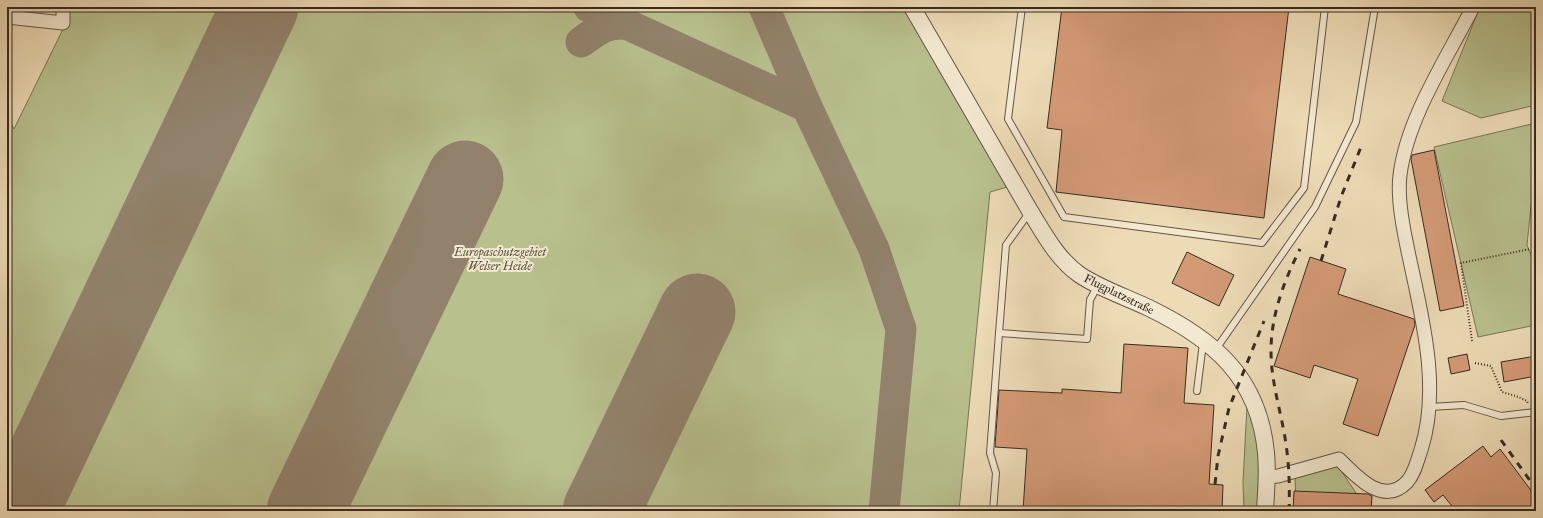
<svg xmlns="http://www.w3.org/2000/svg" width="1543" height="518" font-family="'IM FELL Great Primer',serif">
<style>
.green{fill:#b8c08e;stroke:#787558}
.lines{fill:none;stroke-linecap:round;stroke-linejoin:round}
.taxiway{stroke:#92826c;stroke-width:31}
.runway{stroke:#92826c;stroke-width:77}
.building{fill:#d39a76;stroke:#382a23}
.service-casing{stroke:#655648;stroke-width:8}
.minor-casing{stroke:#655648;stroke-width:15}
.tertiary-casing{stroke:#655648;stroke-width:18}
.path{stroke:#382a23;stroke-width:2;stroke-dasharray:1 2;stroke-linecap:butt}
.service{stroke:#f3e8d0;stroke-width:6}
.minor{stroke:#f3e8d0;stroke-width:13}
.tertiary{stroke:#f3e8d0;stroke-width:16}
.rail{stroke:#382a23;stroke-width:3;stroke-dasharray:7 7;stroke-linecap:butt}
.labels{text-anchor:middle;stroke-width:4;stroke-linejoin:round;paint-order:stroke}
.park-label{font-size:12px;font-style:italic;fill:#58503e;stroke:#f3e8d0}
.street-label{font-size:12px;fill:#382a23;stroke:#f3e8d0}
</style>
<rect width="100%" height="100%" fill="#eddbb6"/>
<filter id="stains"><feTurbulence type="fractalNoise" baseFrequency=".005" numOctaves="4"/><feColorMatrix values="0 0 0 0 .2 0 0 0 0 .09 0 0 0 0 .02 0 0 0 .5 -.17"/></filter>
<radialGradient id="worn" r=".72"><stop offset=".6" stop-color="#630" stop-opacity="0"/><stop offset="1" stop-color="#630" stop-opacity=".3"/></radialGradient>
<g class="green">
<polygon points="68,7 903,7 1011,186 990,192 959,511 7,511 7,115 14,129 65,25"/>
<polygon points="1480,7 1536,7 1536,105 1481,118 1442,101"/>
<polygon points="1536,123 1536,184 1532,196 1527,245 1536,267 1536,325 1478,337 1434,147"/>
<polygon points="1247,406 1255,431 1261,460 1258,511 1244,511 1243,482"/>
<polygon points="1338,466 1368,511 1296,511 1295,475"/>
</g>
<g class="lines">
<g class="taxiway">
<polyline points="589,7 807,107 874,249 901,329 884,511"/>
<polyline points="764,7 807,107"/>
<path d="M581,42C597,31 604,23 625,24"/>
</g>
<g class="runway">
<polyline points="20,511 260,7"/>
<polyline points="305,511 465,179"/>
<polyline points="601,511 697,312"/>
</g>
</g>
<g class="building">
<polygon points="1062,7 1289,7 1264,218 1056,192 1062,130 1047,128"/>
<polygon points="1434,150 1464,306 1440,311 1411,159 1412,155"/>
<polygon points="1187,252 1234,275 1219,306 1172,283"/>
<polygon points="1310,257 1346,269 1338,294 1414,319 1415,325 1378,436 1343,424 1358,379 1314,365 1310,378 1274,366"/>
<polygon points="1124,344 1188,348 1184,403 1214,405 1209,484 1223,485 1222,511 1023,511 1027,449 995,447 999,390 1062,393 1062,389 1121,393"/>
<polygon points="1467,354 1470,370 1451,374 1448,358"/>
<polygon points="1536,356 1536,376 1504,382 1501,362"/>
<polygon points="1483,446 1491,457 1500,449 1536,497 1536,511 1456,511 1443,495 1434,502 1425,490"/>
<polygon points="1294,491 1368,494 1372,496 1371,511 1293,511"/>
</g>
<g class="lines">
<g class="service-casing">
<g id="service">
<polyline points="1022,7 1008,119 1064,217 1262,243 1304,188 1325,7"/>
<polyline points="1029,213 1006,245 999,333 1087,339 1090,300 1097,287"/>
<polyline points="1216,349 1315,207 1356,122 1375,7"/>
<polyline points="1197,391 1203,343"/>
<polyline points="1430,407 1464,405 1501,416 1536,412"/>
<polyline points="993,511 996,473 990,453 999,333"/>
</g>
</g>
<g class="minor-casing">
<g id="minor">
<polyline points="7,17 63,23 63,7"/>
<path d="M1267,477L1278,476L1339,459C1356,476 1383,507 1407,482C1415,473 1417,461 1421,450C1441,388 1422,317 1409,256C1404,232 1397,200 1400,175C1407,118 1447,58 1473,7"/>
</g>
</g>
<g class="tertiary-casing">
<path id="tertiary" d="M912,7L1030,211C1044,234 1058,260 1080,275C1101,289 1126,297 1149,308C1213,339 1259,377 1266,453C1268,472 1266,492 1265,511"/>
</g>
<g class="path">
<polyline points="1472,341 1461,263 1530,249"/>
<polyline points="1475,363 1491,366 1502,392 1516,396 1527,401 1528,404"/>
</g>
<use href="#service" class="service"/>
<use href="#minor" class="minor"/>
<use href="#tertiary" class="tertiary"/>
<g class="rail">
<polyline points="1321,261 1341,197 1361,147"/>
<polyline points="1501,440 1536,489"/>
<polyline points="1215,484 1218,456 1229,408 1264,321"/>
<path d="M1289,511C1290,484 1289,459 1284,432C1279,405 1271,379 1271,351C1271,315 1284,281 1300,249"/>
</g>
</g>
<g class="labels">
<g class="park-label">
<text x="500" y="256">Europaschutzgebiet<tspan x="500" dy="14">Welser Heide</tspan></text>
</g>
<g class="street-label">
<text transform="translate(1119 294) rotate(26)" y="4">Flugplatzstraße</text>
</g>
</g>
<rect width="1543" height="518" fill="none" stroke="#eddbb6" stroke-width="24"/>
<rect x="8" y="8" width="1527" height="502" fill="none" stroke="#382a23" stroke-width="2"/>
<rect x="12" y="12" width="1519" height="494" fill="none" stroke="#382a23"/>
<rect width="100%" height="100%" filter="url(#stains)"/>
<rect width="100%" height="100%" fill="url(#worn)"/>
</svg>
